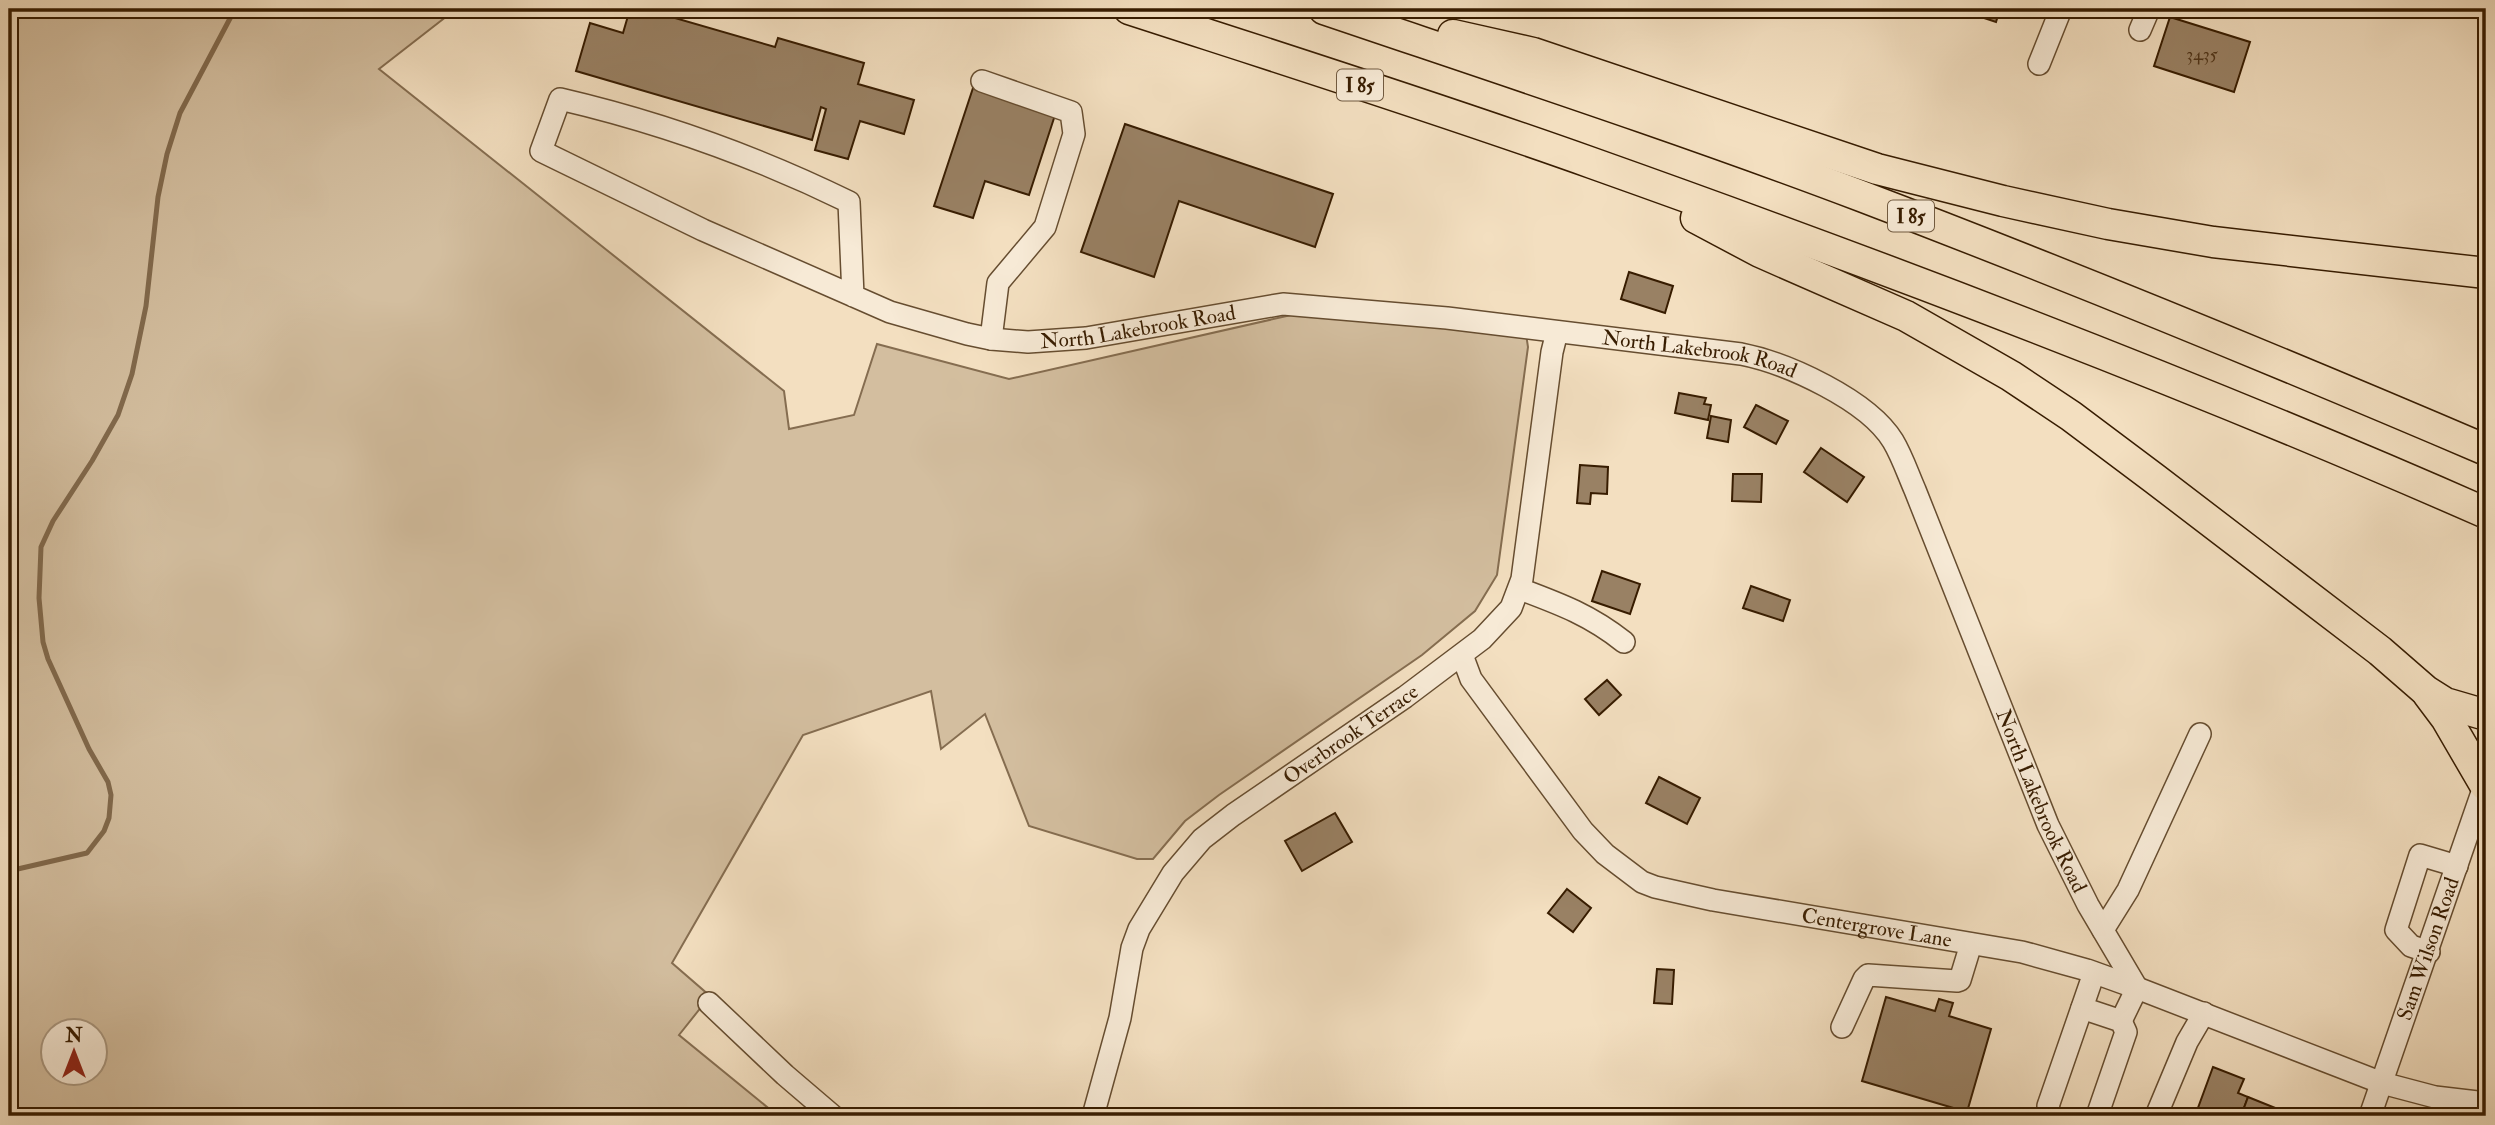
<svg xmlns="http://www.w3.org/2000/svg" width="2495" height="1125" font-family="'IM FELL Double Pica',serif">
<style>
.green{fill:#d3be9f;stroke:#856d50;stroke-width:2;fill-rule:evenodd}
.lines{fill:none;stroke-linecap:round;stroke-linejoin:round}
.stream{stroke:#81694c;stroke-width:5}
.building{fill:#998164;stroke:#371c00;stroke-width:2}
.minor-casing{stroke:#664d30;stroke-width:24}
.highway-casing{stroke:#371c00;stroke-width:33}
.minor{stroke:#f7ead6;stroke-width:21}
.highway{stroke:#f3dfc0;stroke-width:30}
.labels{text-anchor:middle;stroke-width:7;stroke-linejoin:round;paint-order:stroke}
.number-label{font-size:18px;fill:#503519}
.shield{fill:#f7ead6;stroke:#715a40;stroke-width:2}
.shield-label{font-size:19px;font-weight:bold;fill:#371c00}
.street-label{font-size:21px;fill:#371c00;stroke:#f7ead6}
</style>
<rect width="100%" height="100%" fill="#f3dfc0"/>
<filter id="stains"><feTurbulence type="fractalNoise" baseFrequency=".00286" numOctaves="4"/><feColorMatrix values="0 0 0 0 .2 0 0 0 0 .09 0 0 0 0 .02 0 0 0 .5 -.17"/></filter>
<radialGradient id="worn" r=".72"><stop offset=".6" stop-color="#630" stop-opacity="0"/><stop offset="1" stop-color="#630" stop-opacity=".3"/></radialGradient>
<path class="green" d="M9,9H456L379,69L784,391L789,429L854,415L877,344L1009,379L1309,311L1526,334L1528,347L1497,575L1475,611L1422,655L1219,795L1185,821L1153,859H1137L1029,826L985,714L941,749L931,691L803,735L672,963L710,996L679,1035L778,1116H9ZM52,1030H94V1072H52Z"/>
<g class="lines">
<polyline class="stream" points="9,871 87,853 104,831 109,818 111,795 108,782 89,749 48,659 43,642 39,598 41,547 53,521 92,461 118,415 132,374 146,306 158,197 167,154 180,113 235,9"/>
</g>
<g class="building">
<polygon points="630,9 644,9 775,47 778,38 864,63 858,84 914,100 904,134 860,121 848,159 815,150 826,109 821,107 812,140 576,71 590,23 623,33"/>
<polygon points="1957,9 2000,9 1996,22"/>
<polygon points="2170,17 2250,42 2234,92 2154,66"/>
<polygon points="974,85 1056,112 1029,195 985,181 973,218 934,206"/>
<polygon points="1125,124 1333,194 1315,247 1179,201 1154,277 1081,252"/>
<polygon points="1629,272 1673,286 1665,313 1621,299"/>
<polygon points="1679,393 1706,398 1704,404 1711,405 1708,420 1675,413"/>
<polygon points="1756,405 1788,421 1776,444 1744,427"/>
<polygon points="1711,416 1731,420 1728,442 1707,438"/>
<polygon points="1821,448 1864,477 1847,502 1804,472"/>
<polygon points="1580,465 1608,467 1607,494 1591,493 1590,504 1577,503"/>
<polygon points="1733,474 1762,474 1761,502 1732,501"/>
<polygon points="1602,571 1640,584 1630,614 1592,601"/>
<polygon points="1751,586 1790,600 1783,621 1743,608"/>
<polygon points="1607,680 1621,695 1599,715 1585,699"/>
<polygon points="1659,777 1700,798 1687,824 1646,803"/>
<polygon points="1335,813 1352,842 1302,871 1285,841"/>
<polygon points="1567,889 1591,908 1573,932 1548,913"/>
<polygon points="1657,969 1674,970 1672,1004 1654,1003"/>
<polygon points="1886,997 1935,1011 1939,999 1953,1003 1949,1016 1991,1029 1967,1112 1862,1081"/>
<polygon points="2213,1067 2244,1079 2238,1093 2248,1097 2241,1116 2195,1116"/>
<polygon points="2248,1097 2295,1116 2241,1116"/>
</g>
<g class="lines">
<g class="minor-casing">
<g id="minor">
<polyline points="2140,30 2149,9"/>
<polyline points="2039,64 2061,9"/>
<polyline points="982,81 1071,112 1074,134 1045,227 998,283 991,339"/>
<path id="s1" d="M853,296L849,202C757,157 659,122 560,99L541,151L703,230L890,312L967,334L991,339L1028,342L1086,338L1283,304L1447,318L1741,354C1787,363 1868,400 1893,441C1902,456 1908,474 1915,490L2048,825L2088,905L2137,988L2121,1021"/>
<path d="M1520,589C1560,604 1590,615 1624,642"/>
<path id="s2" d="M1462,655L1471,679L1583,831L1605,854L1642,882L1655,887L1713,900L2022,952L2087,970L2137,988L2382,1083L2435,1097L2486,1103"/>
<polyline points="2103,930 2128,890 2200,734"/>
<polyline points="2429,952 2411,946 2396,930 2420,855 2457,866"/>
<polyline points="709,1003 785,1075 833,1116"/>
<polyline points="2082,1008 2121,1021 2126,1032 2097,1116"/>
<polyline points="1842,1027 1864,979 1868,975 1957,981 1960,980 1971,944"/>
<path id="s3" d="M1093,1116L1120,1018L1132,948L1139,929L1173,873L1202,839L1233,815L1405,697L1482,639L1511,608L1522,579L1552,352L1557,332"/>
<polyline points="2051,1116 2048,1106 2094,973"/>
<polyline points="2156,1116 2187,1042 2204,1013"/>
<path id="s4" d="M2370,1116L2486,781"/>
</g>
</g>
<g class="highway-casing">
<g id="highway">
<path d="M1129,9C1283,59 1438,108 1592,163C1893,270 2193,384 2486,513"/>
<path d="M1324,9C1504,70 1684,129 1861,196C2071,276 2280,362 2486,450"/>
<polyline points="1453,35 1533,53 1877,169 2003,201 2108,224 2213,242 2486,273"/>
<polyline points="1696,218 1760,252 1906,316 2011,376 2071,416 2155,479 2380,651 2426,691 2445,703 2486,715"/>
<polyline points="2428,694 2446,718 2485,785"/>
</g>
</g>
<use href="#minor" class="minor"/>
<use href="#highway" class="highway"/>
</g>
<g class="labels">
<g class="number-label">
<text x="2202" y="60">3435</text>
</g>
<g class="shield">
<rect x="1337" y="69.5" width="46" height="31" rx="5"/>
<rect x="1888" y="200.5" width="46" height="31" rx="5"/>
</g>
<g class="shield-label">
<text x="1360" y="92">I 85</text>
<text x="1911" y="223">I 85</text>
</g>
<g class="street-label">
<text dy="7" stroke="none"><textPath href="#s1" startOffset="1094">North Lakebrook Road</textPath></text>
<text dy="7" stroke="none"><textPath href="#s1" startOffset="1661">North Lakebrook Road</textPath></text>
<text dy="7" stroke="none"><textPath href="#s3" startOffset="485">Overbrook Terrace</textPath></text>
<text dy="7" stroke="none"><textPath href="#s1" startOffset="2270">North Lakebrook Road</textPath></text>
<text dy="7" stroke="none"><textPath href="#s2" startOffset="532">Centergrove Lane</textPath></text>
<text dy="7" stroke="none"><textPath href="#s4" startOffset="177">Sam Wilson Road</textPath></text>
</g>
</g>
<rect width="2495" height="1125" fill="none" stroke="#f3dfc0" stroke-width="35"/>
<rect x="10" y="10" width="2474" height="1104" fill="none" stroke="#371c00" stroke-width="3.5"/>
<rect x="18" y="18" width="2460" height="1090" fill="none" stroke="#371c00" stroke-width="2"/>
<g transform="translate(74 1052)"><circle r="33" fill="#f7ead6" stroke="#aa9880" stroke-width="2"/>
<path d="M0-5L12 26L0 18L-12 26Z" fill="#8f2418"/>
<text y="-10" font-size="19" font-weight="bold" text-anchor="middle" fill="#371c00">N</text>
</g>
<rect width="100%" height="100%" filter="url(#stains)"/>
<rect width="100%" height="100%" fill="url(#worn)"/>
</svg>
